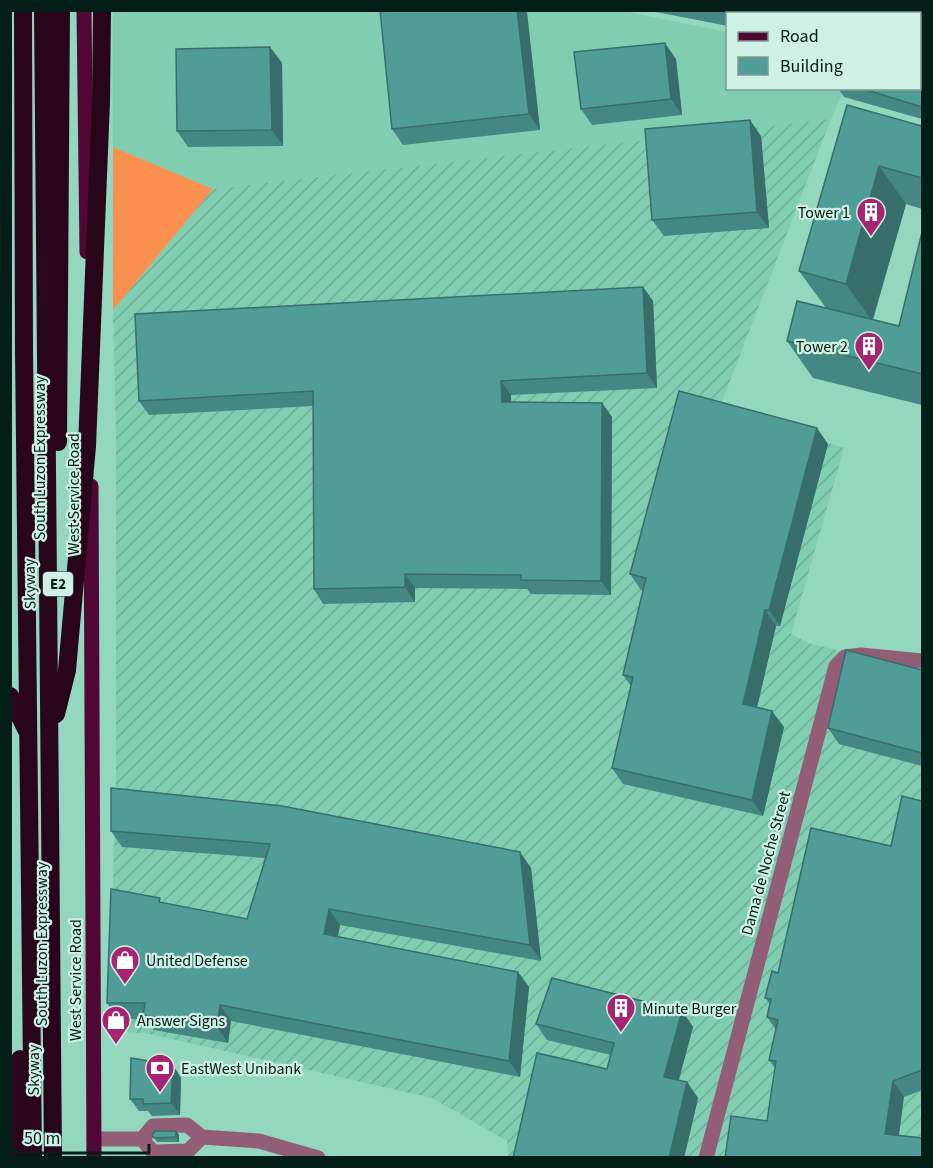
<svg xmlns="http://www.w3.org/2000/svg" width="933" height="1168" font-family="'Source Sans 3',sans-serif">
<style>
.built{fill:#80cdb2}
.industrial{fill:url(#industrial-furrows)}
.grass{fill:#fa904f}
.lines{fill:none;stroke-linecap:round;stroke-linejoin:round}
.minor{stroke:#915e76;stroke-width:15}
.major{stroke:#500733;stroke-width:15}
.highway{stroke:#290519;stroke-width:18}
.wall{fill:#458783}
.shaded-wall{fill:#386e6a}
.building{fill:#509d98;stroke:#386e6a;stroke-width:1.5}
.labels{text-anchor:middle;stroke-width:4.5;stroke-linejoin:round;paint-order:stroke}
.shield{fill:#cff0e4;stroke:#405d54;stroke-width:1.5}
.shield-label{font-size:15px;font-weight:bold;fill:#021e16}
.poi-label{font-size:16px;fill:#021e16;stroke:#cff0e4;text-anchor:start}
.street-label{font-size:16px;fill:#021e16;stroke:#cff0e4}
</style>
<defs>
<pattern id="industrial-furrows" width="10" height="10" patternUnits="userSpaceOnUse" patternTransform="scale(1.5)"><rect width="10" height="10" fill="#80cdb2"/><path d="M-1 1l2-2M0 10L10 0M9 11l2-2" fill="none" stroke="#6db098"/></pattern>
</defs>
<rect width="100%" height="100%" fill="#94d7bf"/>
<polygon class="built" points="113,11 623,11 727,32 728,88 844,89 831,119 213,189 113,147"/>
<polygon class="industrial" points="831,119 720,407 844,448 791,634 808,643 849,653 922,751 922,1157 508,1157 507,1141 432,1098 150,1034 116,1031 113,881 116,779 116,430 113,310 213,189"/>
<polygon class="grass" points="113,147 213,189 113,310"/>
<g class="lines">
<g class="minor">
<polyline points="94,1139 142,1139"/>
<polyline points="142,1139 153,1126 187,1125 202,1137 259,1141 318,1158"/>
<polyline points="142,1139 153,1152 188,1151 202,1137"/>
<polyline points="706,1158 836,666 845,657 861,655 922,661"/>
</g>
<g class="major">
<polyline points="84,10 87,252"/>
<polyline points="91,486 94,1158"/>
</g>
<g class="highway">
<polyline points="23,10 24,351 33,1158"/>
<polyline points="43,10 53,1158"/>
<polyline points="58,442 61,10"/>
<polyline points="10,696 26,729"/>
<polyline points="56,714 67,670 87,446 101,102 102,10"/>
<polyline points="20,1059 20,1158"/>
</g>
</g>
<g class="wall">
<polygon points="380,10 526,10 527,13 540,130 403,145 392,129"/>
<polygon points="646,10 857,10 857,14 728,14 728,26"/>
<polygon points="922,10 922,119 844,97 838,88 920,88"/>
<polygon points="270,47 282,63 283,146 188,147 177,131"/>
<polygon points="676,59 682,115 592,125 581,109"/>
<polygon points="847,105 922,126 922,209 906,204 873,320 899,326 922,232 922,405 813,378 787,341 826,308 799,271"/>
<polygon points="761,136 769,228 664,236 652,220"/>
<polygon points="643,287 653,301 657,388 511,395 511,402 602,403 612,417 611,595 531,594 527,589 415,588 415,602 323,604 314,589 313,406 149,415 139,401"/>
<polygon points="828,444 780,626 776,626 757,707 784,727 763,816 623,784 612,768 631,686 623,675 643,590 641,590 630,574"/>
<polygon points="922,670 922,766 839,744 828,728"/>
<polygon points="111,788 531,868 541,961 340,925 338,937 518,972 529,987 520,1077 231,1021 228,1043 154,1030 146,1019 118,1019 107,1003 163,903 247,919 265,858 122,847 111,831"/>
<polygon points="922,801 922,1090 904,1097 767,1121 775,1068 769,1060 776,1030 767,1017 770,1004 765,998 778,973 891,846"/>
<polygon points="682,1011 693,1027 679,1080 687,1082 698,1098 684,1158 513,1158 607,1069 611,1055 547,1040 536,1024"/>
<polygon points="173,1065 181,1078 180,1115 152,1116 148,1111 139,1111 130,1099"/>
<polygon points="176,1131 179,1135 179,1142 157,1142 152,1135"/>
</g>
<g class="shaded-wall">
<polygon points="517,10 526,10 527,13 540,130 529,114"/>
<polygon points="843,10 857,10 857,14 842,14"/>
<polygon points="665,43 676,59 682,115 671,99"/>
<polygon points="270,47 282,63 283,146 272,130"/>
<polygon points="750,120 761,136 769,228 757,212"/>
<polygon points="879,166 906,204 872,321 846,284"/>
<polygon points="643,287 653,301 657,388 647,373"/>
<polygon points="501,381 511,395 512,416 502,402"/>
<polygon points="602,403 612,417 611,595 601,581"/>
<polygon points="817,428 828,444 780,626 769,610"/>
<polygon points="405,574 415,588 415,602 405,587"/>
<polygon points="765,610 776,626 754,720 743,704"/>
<polygon points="772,711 784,727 763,816 752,800"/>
<polygon points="520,852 531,868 541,961 530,945"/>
<polygon points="329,909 340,925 335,950 324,934"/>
<polygon points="518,972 529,987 520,1077 509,1061"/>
<polygon points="220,1005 231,1021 228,1043 217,1027"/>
<polygon points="682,1011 693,1027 675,1093 664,1077"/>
<polygon points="173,1065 181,1078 180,1115 171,1103"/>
<polygon points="893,1081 904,1097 897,1150 885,1134"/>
<polygon points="687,1082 698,1098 684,1158 669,1158"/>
<polygon points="176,1131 179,1135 179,1142 176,1137"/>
</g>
<g class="building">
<polygon points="380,10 517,10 529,114 392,129"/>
<polygon points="718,10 843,10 842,14 733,14"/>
<polygon points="864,10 922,10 922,107 860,88 920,88 920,14 863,14"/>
<polygon points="665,43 671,99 581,109 574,52"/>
<polygon points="270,47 272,130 177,131 176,49"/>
<polygon points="847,105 922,126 922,178 879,166 846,284 799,271"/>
<polygon points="750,120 757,212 652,220 645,129"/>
<polygon points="922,232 922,374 787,341 797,301 899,326"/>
<polygon points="643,287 647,373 501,381 502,402 602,403 601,581 521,580 521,575 405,574 405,587 314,589 313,391 139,401 135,314"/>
<polygon points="679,391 817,428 769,610 765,610 743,704 772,711 752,800 612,768 633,677 623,675 646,578 630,574"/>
<polygon points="846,650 922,670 922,753 828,728"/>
<polygon points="111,788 282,806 520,852 530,945 329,909 324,934 518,972 509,1061 220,1005 217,1027 143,1015 145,1003 107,1003 111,889 160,898 159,902 247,919 270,844 111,831"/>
<polygon points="902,796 922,801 922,1070 893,1081 885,1134 922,1138 922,1158 725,1158 731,1116 767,1121 776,1061 769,1060 778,1020 767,1017 771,999 765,998 772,971 778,973 811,828 891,846"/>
<polygon points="552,978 682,1011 664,1077 687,1082 669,1158 513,1158 537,1053 607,1069 614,1043 536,1024"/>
<polygon points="131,1058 173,1065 171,1103 143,1104 143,1099 130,1099"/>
<polygon points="155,1131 176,1131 176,1137 154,1138 152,1135"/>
</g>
<defs>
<g id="building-pin" transform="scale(1.5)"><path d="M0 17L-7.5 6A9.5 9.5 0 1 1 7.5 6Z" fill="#a72471" stroke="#cff0e4"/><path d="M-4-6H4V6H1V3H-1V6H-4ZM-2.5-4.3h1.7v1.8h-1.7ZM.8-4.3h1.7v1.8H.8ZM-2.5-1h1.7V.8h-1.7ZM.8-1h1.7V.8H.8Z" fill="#fff"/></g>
<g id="shop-pin" transform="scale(1.5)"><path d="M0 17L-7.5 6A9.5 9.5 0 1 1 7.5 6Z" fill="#a72471" stroke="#cff0e4"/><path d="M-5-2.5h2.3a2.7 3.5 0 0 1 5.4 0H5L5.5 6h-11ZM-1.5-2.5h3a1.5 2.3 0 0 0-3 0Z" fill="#fff"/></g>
<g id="bank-pin" transform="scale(1.5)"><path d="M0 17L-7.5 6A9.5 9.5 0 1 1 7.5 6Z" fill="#a72471" stroke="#cff0e4"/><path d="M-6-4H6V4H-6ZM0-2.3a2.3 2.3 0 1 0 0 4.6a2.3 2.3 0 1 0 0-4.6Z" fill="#fff"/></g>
</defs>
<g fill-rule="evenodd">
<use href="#building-pin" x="871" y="212"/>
<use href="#building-pin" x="869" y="346"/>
<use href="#shop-pin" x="125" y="960"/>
<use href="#building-pin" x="621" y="1008"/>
<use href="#shop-pin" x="116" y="1020"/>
<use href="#bank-pin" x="160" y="1068"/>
</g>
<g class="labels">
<rect class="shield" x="43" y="572" width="30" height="24" rx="4.5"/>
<g class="shield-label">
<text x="58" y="589">E2</text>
</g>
<g class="poi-label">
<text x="850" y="218" text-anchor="end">Tower 1</text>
<text x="848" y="352" text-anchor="end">Tower 2</text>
<text x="146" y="966">United Defense</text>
<text x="642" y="1014">Minute Burger</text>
<text x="137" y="1026">Answer Signs</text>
<text x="181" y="1074">EastWest Unibank</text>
</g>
<g class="street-label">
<text transform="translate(39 458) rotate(-90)" y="6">South Luzon Expressway</text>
<text transform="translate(73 494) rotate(-90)" y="6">West Service Road</text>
<text transform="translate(29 584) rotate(-91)" y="6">Skyway</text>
<text transform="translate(765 863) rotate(-75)" y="6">Dama de Noche Street</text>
<text transform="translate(41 944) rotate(-90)" y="6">South Luzon Expressway</text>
<text transform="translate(75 980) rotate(-90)" y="6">West Service Road</text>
<text transform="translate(33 1070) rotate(-90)" y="6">Skyway</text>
</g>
</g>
<rect width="933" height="1168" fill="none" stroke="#021e16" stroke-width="24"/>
<rect x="726" y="12" width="195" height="78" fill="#cff0e4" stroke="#7d9c92" stroke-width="1.5"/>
<rect x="738" y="32" width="30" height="9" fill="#500733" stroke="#7d9c92" stroke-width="1.5"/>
<text x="780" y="42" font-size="18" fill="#021e16">Road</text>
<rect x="738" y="57" width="30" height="18" fill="#509d98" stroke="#7d9c92" stroke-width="1.5"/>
<text x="780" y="72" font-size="18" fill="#021e16">Building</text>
<path d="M15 1144v9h134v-9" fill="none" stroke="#021e16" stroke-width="3"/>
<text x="24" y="1144" font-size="18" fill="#021e16" stroke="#cff0e4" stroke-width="4.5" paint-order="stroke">50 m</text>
</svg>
